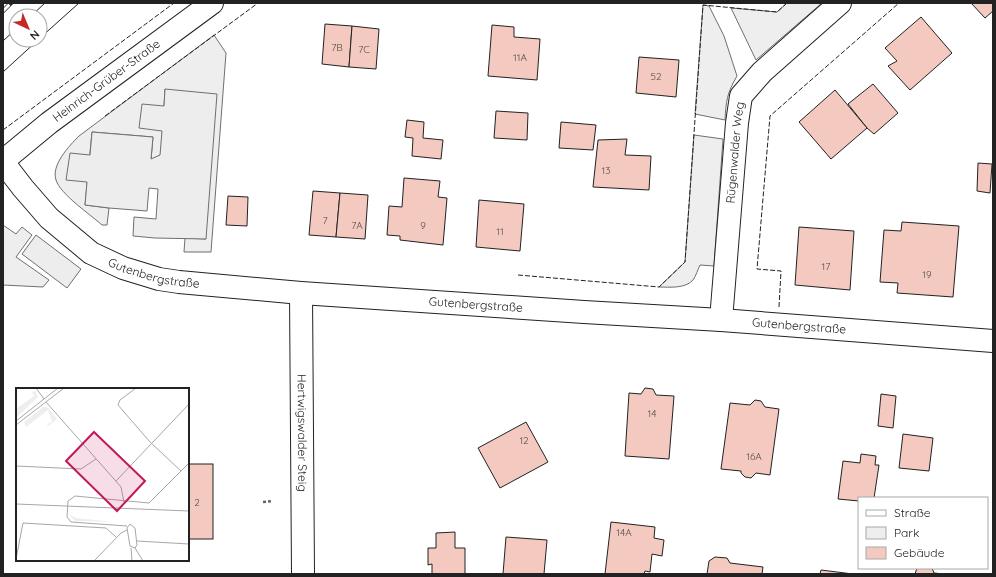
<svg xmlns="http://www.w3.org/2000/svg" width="996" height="577" font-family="Quicksand,sans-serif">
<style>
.green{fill:#eee;stroke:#6f6f6f}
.parking{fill:#ededed;stroke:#6f6f6f}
.building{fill:#f3c9c0;stroke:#222}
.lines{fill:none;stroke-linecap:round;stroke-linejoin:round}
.street-casing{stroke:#222;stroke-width:24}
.secondary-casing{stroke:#222;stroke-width:24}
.path{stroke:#646464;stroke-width:2.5;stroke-dasharray:3 2;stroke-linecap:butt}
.street{stroke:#fff;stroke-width:22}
.secondary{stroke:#fff;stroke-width:22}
.tram{stroke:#222;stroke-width:1}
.rail-casing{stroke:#222;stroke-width:4.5}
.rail{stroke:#fff;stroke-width:3;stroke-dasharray:9;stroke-linecap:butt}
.fence{stroke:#222;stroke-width:1;stroke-dasharray:5 2;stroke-linecap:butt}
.labels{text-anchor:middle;stroke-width:3;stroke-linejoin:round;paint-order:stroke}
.number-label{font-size:10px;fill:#564c4a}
.street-label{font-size:12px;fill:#222;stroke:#fff}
.inset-road{fill:none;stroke:#a7a7a7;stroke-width:1}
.view{fill:#c2185b;fill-opacity:0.15;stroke:#c2185b;stroke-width:2}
.inset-edge{fill:none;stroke:#222;stroke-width:2}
</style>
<rect width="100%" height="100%" fill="#fff"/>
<g class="green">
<polygon points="787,3 822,3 756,60 731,8 777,12"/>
<path d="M703,5L709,6L724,36L737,76C727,93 726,101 725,120L695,114Z"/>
<path d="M214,35L226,53L211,252H184L185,238L206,239L165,89L161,155L151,160L153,137L92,132L85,205L109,208L107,225H102C91,215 60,194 56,180C51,165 69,146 79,136Z"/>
<path d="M694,135L723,139L714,266L700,265C698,269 696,276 693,280C685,289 669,287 659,287L685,262Z"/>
<polygon points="3,225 16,234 22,227 32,235 16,257 49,280 43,287 3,285"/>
</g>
<g class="parking">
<polygon points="165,89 217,94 206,239 155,238 133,236 134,217 156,219 158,189 149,188 147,211 109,208 85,205 87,182 66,180 70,153 90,155 92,132 153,137 151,159 160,155 162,131 139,128 142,104 164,106"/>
<polygon points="36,235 81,269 67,288 22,254"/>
</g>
<g class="building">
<polygon points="971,3 993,3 993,11 985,18"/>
<polygon points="921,17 952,53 910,90 888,66 897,61 885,48"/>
<polygon points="325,24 352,26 349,67 322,64"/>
<polygon points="492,25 514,27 514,37 540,39 537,80 488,76"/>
<polygon points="352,26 379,29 376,69 349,67"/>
<polygon points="639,57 679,60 676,97 636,93"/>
<polygon points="873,84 898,113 874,134 867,128 848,104"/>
<polygon points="835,90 867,128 831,159 799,122"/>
<polygon points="496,111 528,113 527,140 494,138"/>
<polygon points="407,120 424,122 423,138 443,140 441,159 412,156 413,138 405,137"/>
<polygon points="561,122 596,125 593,150 559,148"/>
<polygon points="627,139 625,155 651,156 649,190 593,187 598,140"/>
<polygon points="978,163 992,164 990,193 977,191"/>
<polygon points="404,178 440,181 438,197 447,198 443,245 400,240 400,236 387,235 389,206 402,207"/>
<polygon points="313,191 340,193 336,237 309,235"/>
<polygon points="340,193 368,195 365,239 336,237"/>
<polygon points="228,196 248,197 247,226 226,225"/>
<polygon points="479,200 524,204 520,251 476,247"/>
<polygon points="902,222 959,226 953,297 897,293 898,283 880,282 884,230 901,231"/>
<polygon points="799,227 854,231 850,290 795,285"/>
<polygon points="645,388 653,389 656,395 674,396 669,459 625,456 629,393 641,394"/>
<polygon points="881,394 896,396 893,428 878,426"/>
<polygon points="755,400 761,401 765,407 779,409 770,475 756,473 751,478 745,477 741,473 741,471 721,469 730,403 750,405"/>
<polygon points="526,422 548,462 500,488 478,448"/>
<polygon points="903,434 933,438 929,471 899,468"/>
<polygon points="861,454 876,456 875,465 879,465 874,498 859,498 859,501 838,499 843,461 860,463"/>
<rect x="188" y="464" width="25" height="75"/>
<polygon points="611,522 655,527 654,538 664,540 662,556 652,554 650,572 645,571 644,574 605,574"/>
<polygon points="455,532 455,548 465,548 465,574 432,574 432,564 428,565 428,548 436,548 436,533"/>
<polygon points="506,537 547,540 544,574 503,574"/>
<polygon points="715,557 727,558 730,563 763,567 762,574 707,574 709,561"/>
<polygon points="917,568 932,568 934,573 944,574 915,574"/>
<polygon points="821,570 853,574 820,574"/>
</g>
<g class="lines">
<g class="street-casing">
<g id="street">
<path id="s1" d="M3,162L23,188L49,218L91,253L123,268L159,279L179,282L301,293L584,312L721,320L993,341"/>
<path id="s2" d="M301,293L303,574"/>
<path id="s3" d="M721,320L737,123L741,96L762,72L840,3"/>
</g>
</g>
<g class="secondary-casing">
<g id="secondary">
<path id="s4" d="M3,161L49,123L212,3"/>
</g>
</g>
<polyline class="path" points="263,502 273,501"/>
<use href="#street" class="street"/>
<use href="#secondary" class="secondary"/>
<g class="tram">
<polyline points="31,16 45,3"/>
<polyline points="40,38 79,3"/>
<polyline points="3,41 16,29"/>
<polyline points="3,72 38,40"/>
</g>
<g class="rail-casing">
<polyline id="rail" points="3,11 11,3"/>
</g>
<use href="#rail" class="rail"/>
<g class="fence">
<polyline points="105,116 258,3"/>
<polyline points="3,130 174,3"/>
<polyline points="518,275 659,287 685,262 703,5 777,12 787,3"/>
<polyline points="779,307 781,271 757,269 770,116 899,3"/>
</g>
</g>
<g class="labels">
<g class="number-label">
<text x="337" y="51">7B</text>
<text x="364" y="53">7C</text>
<text x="520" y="61">11A</text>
<text x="656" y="80">52</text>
<text x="606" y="174">13</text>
<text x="325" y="224">7</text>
<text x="357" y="229">7A</text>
<text x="423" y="229">9</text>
<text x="500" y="235">11</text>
<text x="826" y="270">17</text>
<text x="927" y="278">19</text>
<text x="652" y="417">14</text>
<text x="524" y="444">12</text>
<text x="754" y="460">16A</text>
<text x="197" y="506">2</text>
<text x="624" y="536">14A</text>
</g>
<g class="street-label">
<text dy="4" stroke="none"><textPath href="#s4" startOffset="131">Heinrich-Grüber-Straße</textPath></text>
<text dy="4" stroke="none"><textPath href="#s3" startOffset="168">Rügenwalder Weg</textPath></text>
<text dy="4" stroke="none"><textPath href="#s1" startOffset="194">Gutenbergstraße</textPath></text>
<text dy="4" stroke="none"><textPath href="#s1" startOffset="518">Gutenbergstraße</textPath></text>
<text dy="4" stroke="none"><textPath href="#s1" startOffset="842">Gutenbergstraße</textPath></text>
<text dy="4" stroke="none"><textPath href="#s2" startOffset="140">Hertwigswalder Steig</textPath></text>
</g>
</g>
<g transform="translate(16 388)">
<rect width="173" height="173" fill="#fff"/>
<path d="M19,3L22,9L0,30V21L18,8L16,4ZM27,19H31L41,31L32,38L31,36L36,34L32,22L10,39L8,34ZM53,126L60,130L98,134L59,133Z" fill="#eee"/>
<path class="inset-road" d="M20,0L28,11M120,0L104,12L102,17L134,54L165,83M30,14L105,99L108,114M0,33L42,0M0,37L48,0M0,78L65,81L80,71M100,93L173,16M0,116L173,123M114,136L119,140L121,157L119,160L114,158L111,140ZM111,138L55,134L51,129L52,113L59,108L133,115L173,75M121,153L173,156M115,160L116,173M119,160L127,173M0,171L7,135L90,140L100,149M78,173L105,145L111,142"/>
<path class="view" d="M78,44L129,93L101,123L50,73Z"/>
<rect width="173" height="173" class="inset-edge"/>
</g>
<rect width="996" height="577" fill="none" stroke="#222222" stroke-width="8"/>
<rect x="858" y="497" width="130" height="72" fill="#ffffff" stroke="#a7a7a7"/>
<rect x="866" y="510" width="20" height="6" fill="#ffffff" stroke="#a7a7a7"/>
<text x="894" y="517" font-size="12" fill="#222222">Straße</text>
<rect x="866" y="527" width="20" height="12" fill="#eeeeee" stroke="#a7a7a7"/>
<text x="894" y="537" font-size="12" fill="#222222">Park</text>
<rect x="866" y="547" width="20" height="12" fill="#f3c9c0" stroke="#a7a7a7"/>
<text x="894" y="557" font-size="12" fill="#222222">Gebäude</text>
<g transform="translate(28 28) rotate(136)"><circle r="19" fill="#ffffff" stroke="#a7a7a7"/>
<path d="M0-3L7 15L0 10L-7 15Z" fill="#c62828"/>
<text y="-6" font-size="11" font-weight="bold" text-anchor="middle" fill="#222222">N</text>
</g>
</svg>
